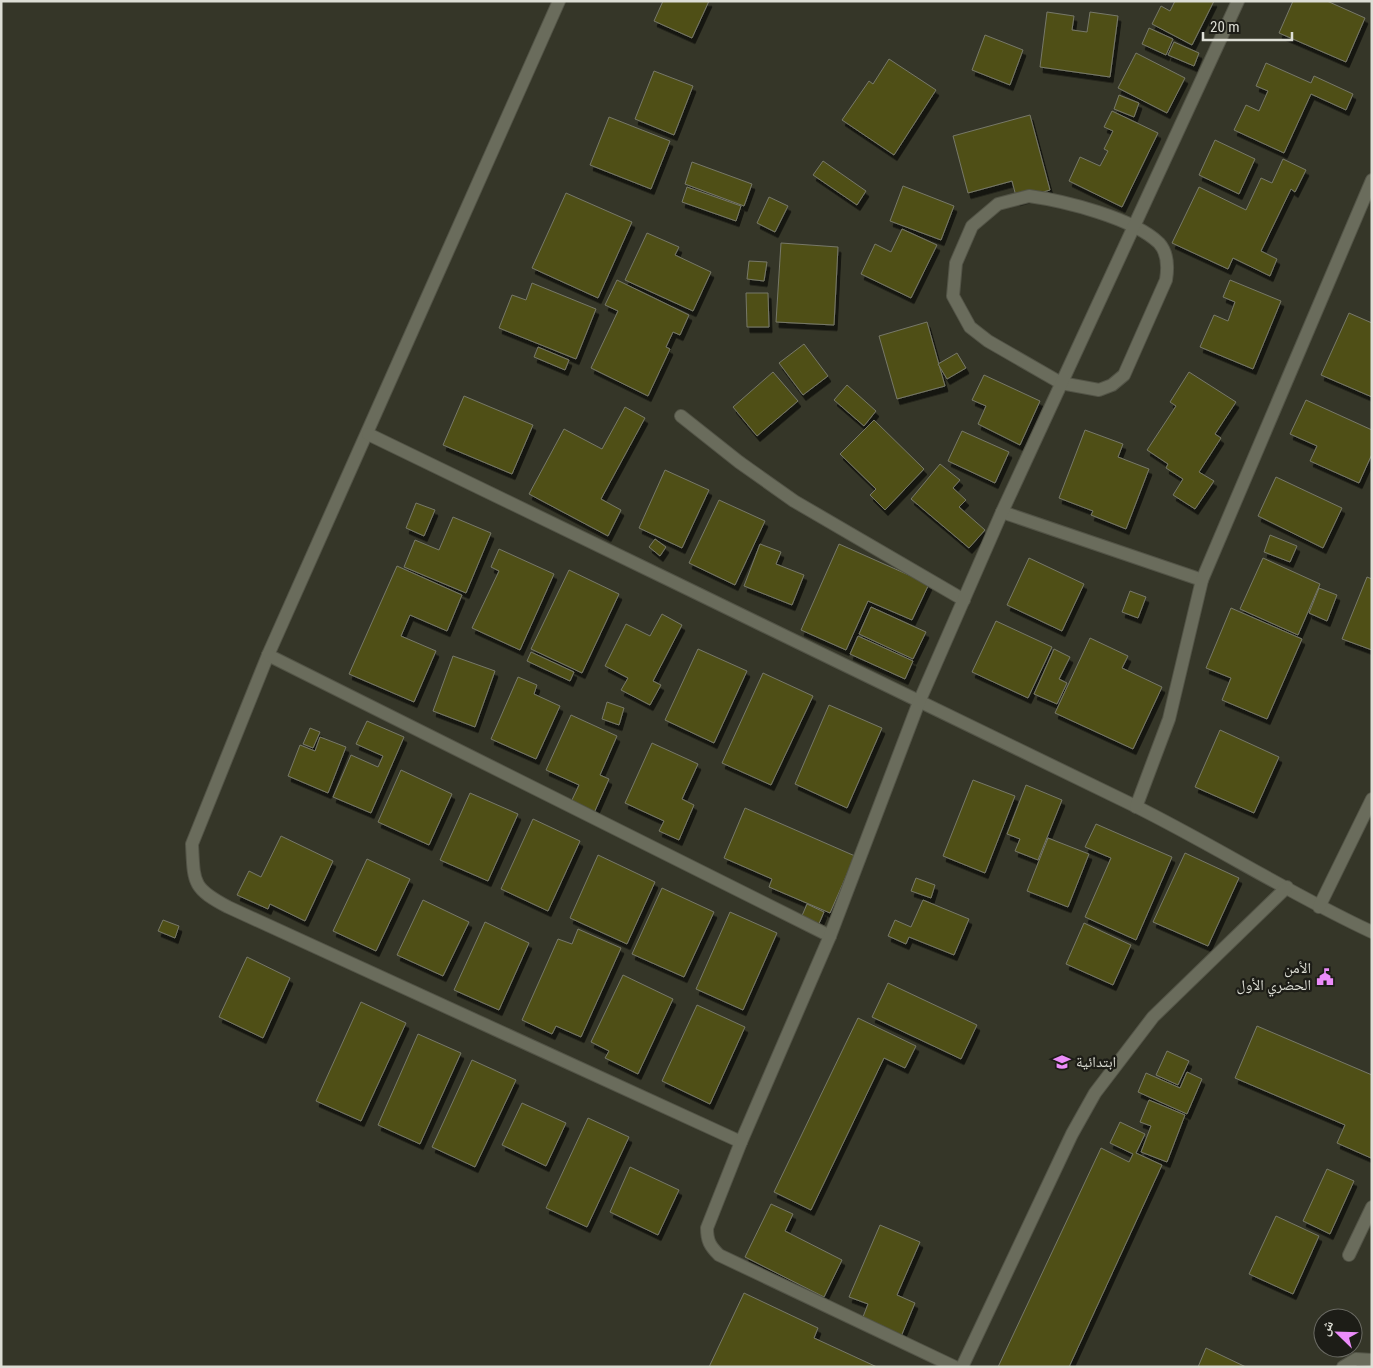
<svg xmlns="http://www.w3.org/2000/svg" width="1373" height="1368" font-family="'Roboto Condensed','Noto Naskh Arabic',sans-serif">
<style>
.building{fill:#4f5019;stroke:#777868;filter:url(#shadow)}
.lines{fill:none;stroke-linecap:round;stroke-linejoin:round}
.minor-casing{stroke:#535447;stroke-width:14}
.minor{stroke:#6a6c5c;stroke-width:12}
.labels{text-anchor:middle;stroke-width:4.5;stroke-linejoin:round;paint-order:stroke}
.poi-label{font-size:15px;fill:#ddded5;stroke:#1d1d17;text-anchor:end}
</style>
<defs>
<filter id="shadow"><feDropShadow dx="3" dy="5.5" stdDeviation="0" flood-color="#0009"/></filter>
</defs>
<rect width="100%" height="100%" fill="#353628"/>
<g class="building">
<polygon points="663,1 709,1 692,38 654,21"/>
<polygon points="1175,1 1214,1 1192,45 1152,24 1161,6 1170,11"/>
<polygon points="1293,1 1327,1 1365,18 1346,62 1279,33"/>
<polygon points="1047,12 1074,16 1072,30 1087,32 1090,12 1118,16 1110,77 1040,67"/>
<polygon points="1149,28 1173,39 1166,55 1142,44"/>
<polygon points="985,35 1023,50 1010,85 972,70"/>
<polygon points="1174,42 1199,53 1194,66 1168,55"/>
<polygon points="1136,53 1185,78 1167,113 1118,88"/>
<polygon points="889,59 936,90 894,155 842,120 869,81 873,84"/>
<polygon points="1266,63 1311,83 1314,76 1353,94 1346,110 1311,94 1284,153 1234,130 1246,105 1259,111 1268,91 1256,86"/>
<polygon points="654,71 693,86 674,135 635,119"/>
<polygon points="1119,95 1139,103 1134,117 1114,109"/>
<polygon points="1112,111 1158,133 1122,207 1069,181 1080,157 1100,166 1108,151 1104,149 1113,131 1104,127"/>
<polygon points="1030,115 1050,190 1017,200 1012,181 968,193 953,136"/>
<polygon points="609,117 670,141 651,189 590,165"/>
<polygon points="1215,140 1255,159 1239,194 1199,175"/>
<polygon points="1283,159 1306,170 1295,192 1291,189 1261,251 1277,259 1270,276 1233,258 1228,269 1172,243 1199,187 1246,210 1261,178 1272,183"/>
<polygon points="823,161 866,191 857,205 813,175"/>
<polygon points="692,162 752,184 744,206 685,184"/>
<polygon points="903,186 954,206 941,240 890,221"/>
<polygon points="687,187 741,206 736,221 682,202"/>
<polygon points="566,193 632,222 598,298 532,268"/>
<polygon points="769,197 788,206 775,232 757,223"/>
<polygon points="902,229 937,245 911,298 861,274 875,244 891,252"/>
<polygon points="647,233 679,247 675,255 711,272 693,311 625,280"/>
<polygon points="781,243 838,247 834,325 776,322"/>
<polygon points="749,261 767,262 764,281 747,279"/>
<polygon points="617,280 689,315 680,335 673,332 666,347 670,349 648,396 591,368 618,311 605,305"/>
<polygon points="1230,280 1281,301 1253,369 1200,347 1214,315 1228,321 1235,302 1223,297"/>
<polygon points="532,283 596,309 576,359 499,328 512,295 526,300"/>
<polygon points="746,293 768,293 769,327 747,327"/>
<polygon points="1349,313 1372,323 1372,397 1321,375"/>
<polygon points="927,322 945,386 897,399 879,336"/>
<polygon points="804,344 828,376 803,395 779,363"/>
<polygon points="538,347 569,360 565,370 534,357"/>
<polygon points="957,353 966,368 947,379 938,364"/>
<polygon points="773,372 798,401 757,436 733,407"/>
<polygon points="1189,372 1236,402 1215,434 1221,438 1199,472 1214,481 1195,509 1173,495 1183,479 1166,468 1168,464 1147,450 1176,406 1170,402"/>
<polygon points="984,375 1040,401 1020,445 978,424 986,406 972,400"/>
<polygon points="847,385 876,411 864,426 834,400"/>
<polygon points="464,396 533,425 512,474 443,445"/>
<polygon points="1306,400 1372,430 1372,454 1359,483 1310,461 1317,446 1290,434"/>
<polygon points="625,407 645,418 601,499 621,510 608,536 529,494 564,429 602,449"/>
<polygon points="874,420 924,469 885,510 870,495 876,489 840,454"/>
<polygon points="1085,430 1123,444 1118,457 1149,469 1126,529 1091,515 1093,511 1059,498"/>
<polygon points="962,431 1009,452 995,483 948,461"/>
<polygon points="940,464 960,480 953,488 966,500 959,507 985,530 969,548 911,499"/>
<polygon points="665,470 709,490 682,548 639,528"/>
<polygon points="1276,477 1342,508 1323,548 1258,516"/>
<polygon points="719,500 765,521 735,585 689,563"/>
<polygon points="416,503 435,510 424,536 406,528"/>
<polygon points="453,517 491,533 466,593 404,567 415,540 439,550"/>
<polygon points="1270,535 1297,546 1290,562 1264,552"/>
<polygon points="655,539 666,547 660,556 649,547"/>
<polygon points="760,544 781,552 776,564 804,575 792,605 744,586"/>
<polygon points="839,544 929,584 912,620 868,601 846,650 801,630"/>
<polygon points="499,549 554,574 520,650 472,628 499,571 491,567"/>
<polygon points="1029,558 1084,584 1062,631 1007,605"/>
<polygon points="1263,558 1320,584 1298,635 1240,609"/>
<polygon points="397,566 462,595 447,631 410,615 401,636 436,651 414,702 349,674"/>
<polygon points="569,570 619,594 582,673 531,649"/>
<polygon points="1367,577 1372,579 1372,650 1342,639"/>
<polygon points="1319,588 1337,595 1327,621 1309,613"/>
<polygon points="1130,591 1146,597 1138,618 1122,612"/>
<polygon points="871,607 926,632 913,659 859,634"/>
<polygon points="1231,608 1302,639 1267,719 1222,700 1231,678 1206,668"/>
<polygon points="662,614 682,625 653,681 661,685 650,705 621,690 628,678 605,666 626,624 650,636"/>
<polygon points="996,621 1052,647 1028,698 972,672"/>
<polygon points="858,636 913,661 905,679 850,654"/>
<polygon points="1090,638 1128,656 1122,668 1162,687 1133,749 1055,713"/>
<polygon points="698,649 747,671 714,743 665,720"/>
<polygon points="1054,649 1070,657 1059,679 1067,683 1057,704 1034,694"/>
<polygon points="531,652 574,672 570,681 527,661"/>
<polygon points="453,656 495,671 475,727 433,711"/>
<polygon points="763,673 813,696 771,785 722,763"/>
<polygon points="518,677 537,685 534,694 560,706 536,759 491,739"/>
<polygon points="607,702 624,708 619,725 602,719"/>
<polygon points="829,705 882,728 847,808 795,784"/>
<polygon points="571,715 617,736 600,775 609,779 594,813 571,802 579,785 546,770"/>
<polygon points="367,721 404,737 371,813 333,797 351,755 378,767 383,756 356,744"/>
<polygon points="310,728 320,732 313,748 303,744"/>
<polygon points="1220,730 1279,757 1254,813 1195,787"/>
<polygon points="320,737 346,747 328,793 288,776 300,745 315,751"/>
<polygon points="652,743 698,764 682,799 694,805 679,840 659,831 664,821 625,803"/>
<polygon points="401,770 452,794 429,845 378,822"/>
<polygon points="973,780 1015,796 985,873 943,856"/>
<polygon points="1026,785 1062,800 1038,860 1015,851 1020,839 1007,834"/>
<polygon points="470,793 518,814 488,881 440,860"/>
<polygon points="745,808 855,856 830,913 769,887 772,879 724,858"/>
<polygon points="533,819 580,841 548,911 501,889"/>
<polygon points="1096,824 1172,857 1136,940 1085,917 1111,858 1085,847"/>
<polygon points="281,836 333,861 305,921 270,904 268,909 237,895 249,871 261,877"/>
<polygon points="1048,838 1089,854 1068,907 1027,891"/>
<polygon points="1185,853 1239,878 1208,946 1153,922"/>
<polygon points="598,855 655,882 627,944 570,918"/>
<polygon points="367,859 410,879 376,951 333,931"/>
<polygon points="916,878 935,885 931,898 911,891"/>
<polygon points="662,888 714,912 684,977 632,954"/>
<polygon points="423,900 469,922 443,976 397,955"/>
<polygon points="923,900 969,919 954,955 909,937 906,944 888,936 895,920 911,927"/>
<polygon points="807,904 824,912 818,926 801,918"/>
<polygon points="730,912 777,933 743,1010 696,989"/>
<polygon points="163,920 179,926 175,938 158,931"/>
<polygon points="485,922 529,943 499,1010 454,990"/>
<polygon points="1084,923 1131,945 1113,985 1066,964"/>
<polygon points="578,929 621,948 581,1037 556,1026 552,1034 522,1020 558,939 572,944"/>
<polygon points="247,957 290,978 263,1038 219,1017"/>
<polygon points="623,975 673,999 638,1074 605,1058 609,1051 591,1042"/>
<polygon points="888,983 977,1025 961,1059 872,1017"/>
<polygon points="361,1002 406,1023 361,1121 316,1101"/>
<polygon points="697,1005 745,1027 710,1104 662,1081"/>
<polygon points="858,1018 916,1046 905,1068 884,1058 811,1210 774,1192"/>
<polygon points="1257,1026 1372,1075 1371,1158 1337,1143 1345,1125 1235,1078"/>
<polygon points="418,1034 461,1053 420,1144 378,1125"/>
<polygon points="1167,1051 1189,1061 1178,1085 1156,1075"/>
<polygon points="472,1060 516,1080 475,1167 432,1147"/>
<polygon points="1187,1072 1202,1079 1187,1114 1138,1092 1146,1073 1180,1088"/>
<polygon points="1149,1100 1185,1115 1167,1162 1141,1152 1151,1126 1140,1122"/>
<polygon points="522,1103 566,1123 546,1166 502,1145"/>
<polygon points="588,1118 629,1137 587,1227 546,1208"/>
<polygon points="1120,1122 1145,1134 1136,1153 1162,1165 1069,1367 998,1367 1101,1148 1129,1162 1133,1154 1110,1143"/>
<polygon points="630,1167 679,1190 658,1235 610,1212"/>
<polygon points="1327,1169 1354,1181 1330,1234 1303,1221"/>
<polygon points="771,1204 793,1214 785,1231 842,1260 824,1297 745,1257"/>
<polygon points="1276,1216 1319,1236 1293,1294 1249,1274"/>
<polygon points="880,1225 920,1242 897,1295 915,1303 900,1339 861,1322 868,1304 849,1297"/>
<polygon points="744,1293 818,1328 814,1338 877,1367 709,1367"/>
<polygon points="1206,1348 1246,1367 1198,1367"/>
</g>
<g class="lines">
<g class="minor-casing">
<g id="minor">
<path d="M559,1L268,655L192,844C194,883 192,888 228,907L741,1142"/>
<path d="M1029,196C1065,201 1133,218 1159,243C1168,253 1168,268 1166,280L1124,375L1112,385L1099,390L1061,383L988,341L970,327L953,296L956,263L972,226L998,204Z"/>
<polyline points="681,416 739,462 794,501 964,600"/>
<path d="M368,434C623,558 878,680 1133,805C1214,845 1290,894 1372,932"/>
<polyline points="1002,512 1202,580"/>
<polyline points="268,655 830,936"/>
<polyline points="1136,807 1169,719 1202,580 1372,180"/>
<polyline points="1319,907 1372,799"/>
<polyline points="1349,1255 1372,1207"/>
<path d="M955,1367L719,1255C710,1246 707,1241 707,1228L741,1142L830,936L919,702L1002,512L1238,1"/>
<polyline points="962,1367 1072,1134 1095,1093 1153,1017 1287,887"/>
<polyline points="1343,1367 1356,1359 1372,1360"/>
</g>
</g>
<use href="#minor" class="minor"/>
</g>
<defs>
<g id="civic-bare" transform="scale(1.35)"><path d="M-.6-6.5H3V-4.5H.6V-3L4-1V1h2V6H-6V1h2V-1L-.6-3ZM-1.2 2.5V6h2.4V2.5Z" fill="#ec8cfa" stroke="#1d1d17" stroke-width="2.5" paint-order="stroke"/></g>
<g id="school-bare" transform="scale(1.35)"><path d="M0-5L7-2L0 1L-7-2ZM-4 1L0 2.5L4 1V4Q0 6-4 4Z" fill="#ec8cfa" stroke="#1d1d17" stroke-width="2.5" paint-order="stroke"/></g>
</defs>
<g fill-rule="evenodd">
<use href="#civic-bare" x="1325" y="977"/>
<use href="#school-bare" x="1062" y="1062"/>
</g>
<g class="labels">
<g class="poi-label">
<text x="1311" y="973">الأمن<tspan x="1311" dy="17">الحضري الأول</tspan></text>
<text x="1076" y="1067" text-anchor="start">ابتدائية</text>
</g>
</g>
<rect width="1373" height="1368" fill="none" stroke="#ddded5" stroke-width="5"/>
<g transform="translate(1338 1333) rotate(293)"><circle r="24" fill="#1d1d17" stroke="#6a6a63"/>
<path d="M0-4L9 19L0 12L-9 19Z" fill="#ec8cfa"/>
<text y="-8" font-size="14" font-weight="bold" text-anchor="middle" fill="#ddded5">ش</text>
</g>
<path d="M1203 32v8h89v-8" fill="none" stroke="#ddded5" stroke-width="2.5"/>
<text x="1210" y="32" font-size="15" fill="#ddded5" stroke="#1d1d17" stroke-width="4" paint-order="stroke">20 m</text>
</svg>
